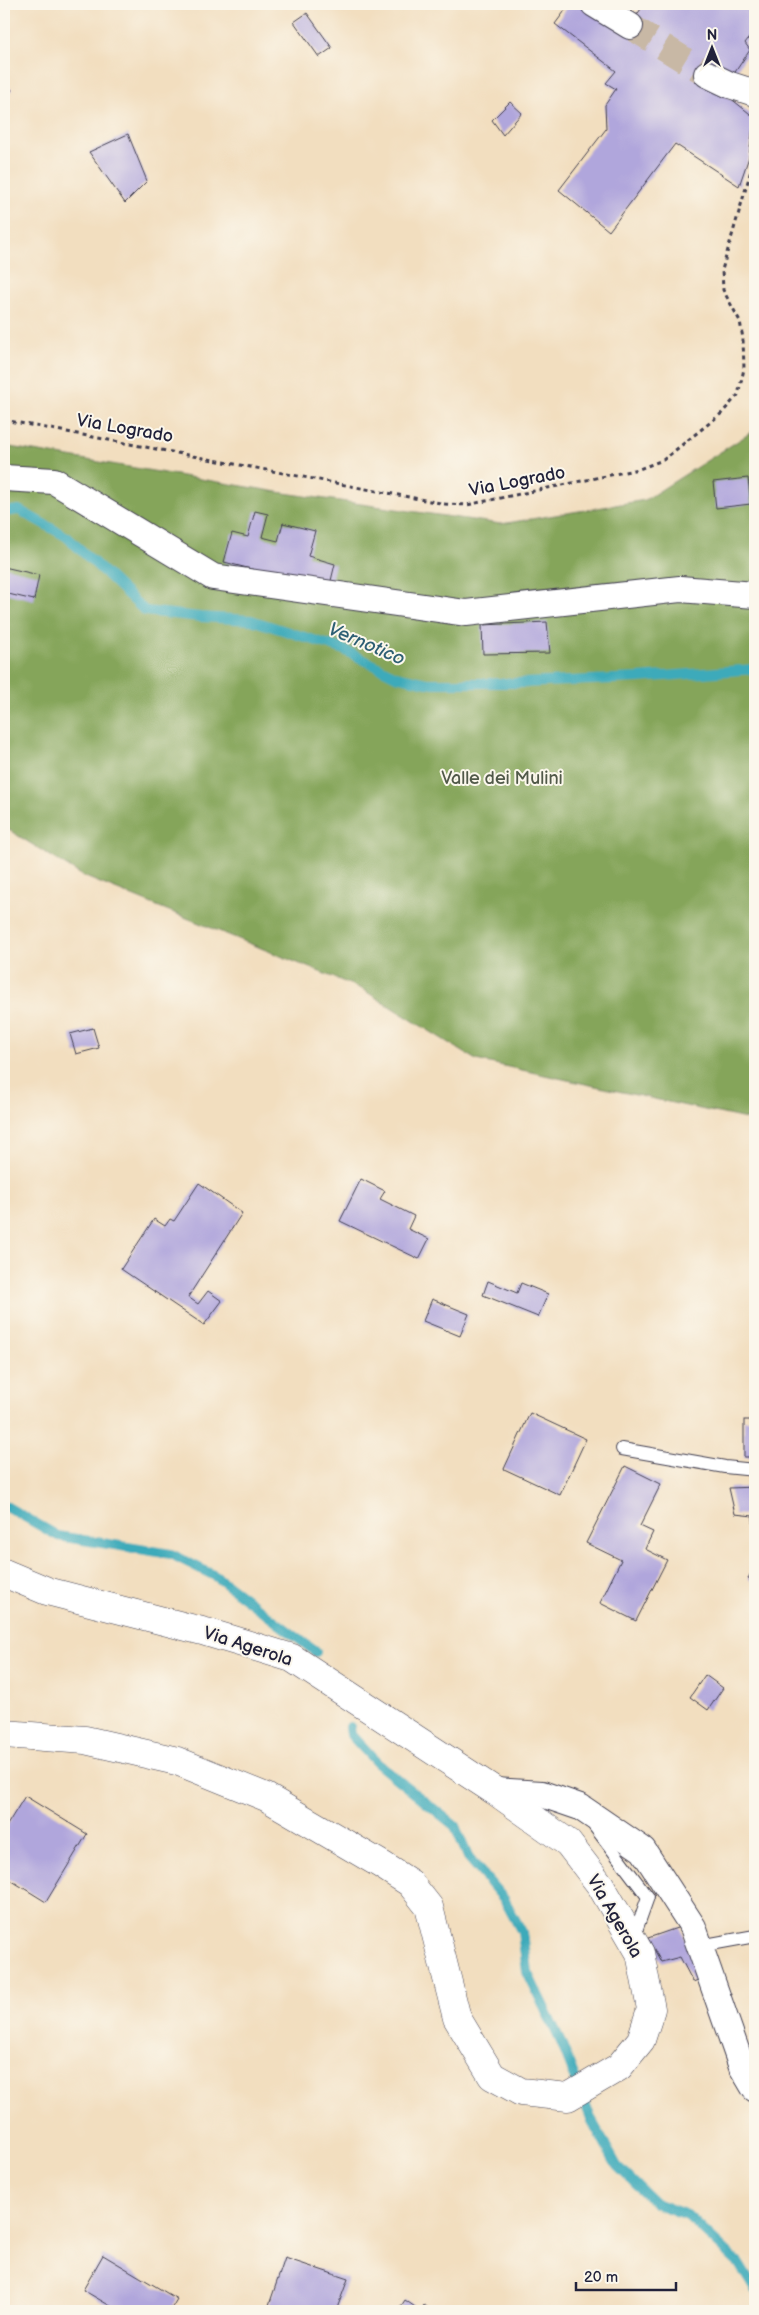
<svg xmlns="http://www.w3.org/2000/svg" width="759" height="2315" font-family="'Balsamiq Sans',sans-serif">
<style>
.forest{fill:#85a55a;stroke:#54644a}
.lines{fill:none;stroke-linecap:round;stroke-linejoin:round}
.stream{stroke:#3caaba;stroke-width:10}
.building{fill:#b0a6dc}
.minor-tunnel{stroke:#c8b8a5;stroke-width:26;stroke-dasharray:26 13;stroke-linecap:butt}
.service-casing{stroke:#413e4f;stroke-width:14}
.minor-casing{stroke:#413e4f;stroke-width:28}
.tertiary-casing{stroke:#413e4f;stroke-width:29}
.path{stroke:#413e4f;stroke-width:3;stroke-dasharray:4 4;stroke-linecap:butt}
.service{stroke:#fff;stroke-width:12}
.minor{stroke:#fff;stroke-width:26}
.tertiary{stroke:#fff;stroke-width:28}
.labels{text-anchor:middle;stroke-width:4;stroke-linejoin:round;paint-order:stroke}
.street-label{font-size:18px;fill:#22223b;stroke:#fbf7ec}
.park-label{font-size:18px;fill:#515949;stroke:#fbf7ec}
.water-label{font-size:19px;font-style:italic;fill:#2e5f74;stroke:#fbf7ec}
</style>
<rect width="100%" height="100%" fill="#fbf7ec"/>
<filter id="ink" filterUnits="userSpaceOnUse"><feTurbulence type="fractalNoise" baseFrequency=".02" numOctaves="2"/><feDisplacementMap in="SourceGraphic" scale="10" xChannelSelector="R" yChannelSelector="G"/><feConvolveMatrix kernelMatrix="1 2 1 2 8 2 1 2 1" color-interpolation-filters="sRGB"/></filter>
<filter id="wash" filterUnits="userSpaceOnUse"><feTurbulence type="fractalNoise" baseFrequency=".0096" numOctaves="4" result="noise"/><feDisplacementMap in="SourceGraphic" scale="20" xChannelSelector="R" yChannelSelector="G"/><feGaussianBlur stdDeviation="1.12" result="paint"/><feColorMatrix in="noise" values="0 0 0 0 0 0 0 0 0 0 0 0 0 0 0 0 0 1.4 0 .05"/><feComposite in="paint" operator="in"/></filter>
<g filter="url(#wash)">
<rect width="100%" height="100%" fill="#f2debf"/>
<polygon class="forest" points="755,430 755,1121 476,1060 362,989 83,876 4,827 4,446 284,493 501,524 645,500"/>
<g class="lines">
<g class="stream">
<polyline points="4,512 19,510 67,537 145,611 200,617 251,620 342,649 396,676 427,683 522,683 639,678 755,669"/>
<polyline points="4,1505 58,1536 171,1554 217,1577 316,1652"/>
<polyline points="350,1727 351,1735 377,1763 455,1826 468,1857 504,1899 522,1932 527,1972 561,2042 592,2121 617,2166 655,2203 687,2215 739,2264 755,2290"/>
</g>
</g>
<g id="blocks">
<g class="building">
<polygon points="570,4 584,4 630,26 644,4 755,4 755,30 745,43 750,50 731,78 705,78 754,117 749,157 739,186 675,144 609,231 559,190 606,129 605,105 616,89 606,83 616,71 555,24"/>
<polygon points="307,13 332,48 319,57 294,22"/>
<polygon points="4,82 12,90 4,97"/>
<polygon points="510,102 522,113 503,135 492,120"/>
<polygon points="128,134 147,181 125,203 89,152"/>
<polygon points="755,205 755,217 752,216"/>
<polygon points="748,478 751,504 716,508 713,482"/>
<polygon points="255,511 268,514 262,537 278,541 283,523 315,531 308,556 335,564 329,589 224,562 232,533 248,537"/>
<polygon points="4,567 39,575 34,600 4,593"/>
<polygon points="547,622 550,653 483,654 482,625"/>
<polygon points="93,1028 99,1048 76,1054 70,1034"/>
<polygon points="361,1179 385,1191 380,1199 414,1216 408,1229 429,1239 419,1259 340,1221"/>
<polygon points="199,1183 242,1213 188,1297 198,1304 208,1291 222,1301 204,1325 121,1269 154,1219 165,1226 170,1219 174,1221"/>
<polygon points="488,1281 517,1293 521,1283 548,1294 538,1317 483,1295"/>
<polygon points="432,1299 469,1314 460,1336 423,1321"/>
<polygon points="530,1413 586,1439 560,1495 504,1469"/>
<rect x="744" y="1420" width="11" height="37"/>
<polygon points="625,1466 661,1484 640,1526 653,1532 645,1549 667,1560 636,1621 600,1603 621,1560 586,1543"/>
<polygon points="755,1487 755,1527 753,1526 753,1516 735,1514 729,1488"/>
<polygon points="755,1564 755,1583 748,1579"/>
<polygon points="705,1675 723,1688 708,1710 690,1697"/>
<polygon points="25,1796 87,1834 46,1902 4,1876 4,1830"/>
<polygon points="680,1927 703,1978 693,1982 680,1957 661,1962 648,1938"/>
<polygon points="103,2255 177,2299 170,2311 119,2311 83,2290"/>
<polygon points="285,2258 348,2279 336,2311 267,2311"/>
<polygon points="405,2300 421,2311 424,2305 433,2311 398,2311"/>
</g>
</g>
</g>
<g filter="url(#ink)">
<use href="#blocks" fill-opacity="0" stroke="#413e4f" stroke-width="1"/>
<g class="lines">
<polyline class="minor-tunnel" points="630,26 707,74"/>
<g class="service-casing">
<g id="service">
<polyline points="622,1449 725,1467 755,1470"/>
<polyline points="595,1827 648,1897 633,1939"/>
<polyline points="700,1946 755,1936"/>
</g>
</g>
<g class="minor-casing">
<g id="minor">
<polyline points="594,4 630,26"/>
<polyline points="707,74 730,85 755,93"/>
<polyline points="4,478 54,481 213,577 466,613 680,589 755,595"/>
<polyline points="495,1791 542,1794 580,1807 643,1850 693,1927 742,2067 755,2089"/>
</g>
</g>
<g class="tertiary-casing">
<polyline id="tertiary" points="4,1573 47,1591 206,1632 292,1658 495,1791 568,1843 601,1886 640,1953 651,2009 641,2040 619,2067 568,2097 521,2092 492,2076 457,2018 429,1907 410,1883 382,1865 266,1797 177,1761 85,1740 4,1734"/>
</g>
<polyline class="path" points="4,420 445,504 467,505 639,469 663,460 722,413 738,395 744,369 743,339 740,321 723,290 722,270 755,157"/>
<use href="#service" class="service"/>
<use href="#minor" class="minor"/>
<use href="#tertiary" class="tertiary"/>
</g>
</g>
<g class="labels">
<g class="street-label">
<text transform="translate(125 428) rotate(10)" y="6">Via Logrado</text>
<text transform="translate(517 481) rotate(-11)" y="6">Via Logrado</text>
<text transform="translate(248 1646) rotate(18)" y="6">Via Agerola</text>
<text transform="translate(615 1916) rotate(60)" y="6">Via Agerola</text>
</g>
<g class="park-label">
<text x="502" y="784">Valle dei Mulini</text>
</g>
<g class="water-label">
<text transform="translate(367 643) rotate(23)" y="7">Vernotico</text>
</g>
</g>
<rect width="759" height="2315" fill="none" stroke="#fbf7ec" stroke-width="20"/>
<g transform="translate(712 48)" stroke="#fbf7ec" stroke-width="4" paint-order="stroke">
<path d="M0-4L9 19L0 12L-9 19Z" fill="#22223b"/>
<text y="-8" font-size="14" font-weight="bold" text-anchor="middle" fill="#22223b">N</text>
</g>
<path d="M576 2282v8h100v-8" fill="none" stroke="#22223b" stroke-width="2.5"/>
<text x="584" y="2282" font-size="15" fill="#22223b" stroke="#fbf7ec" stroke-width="4" paint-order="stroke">20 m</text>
</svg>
